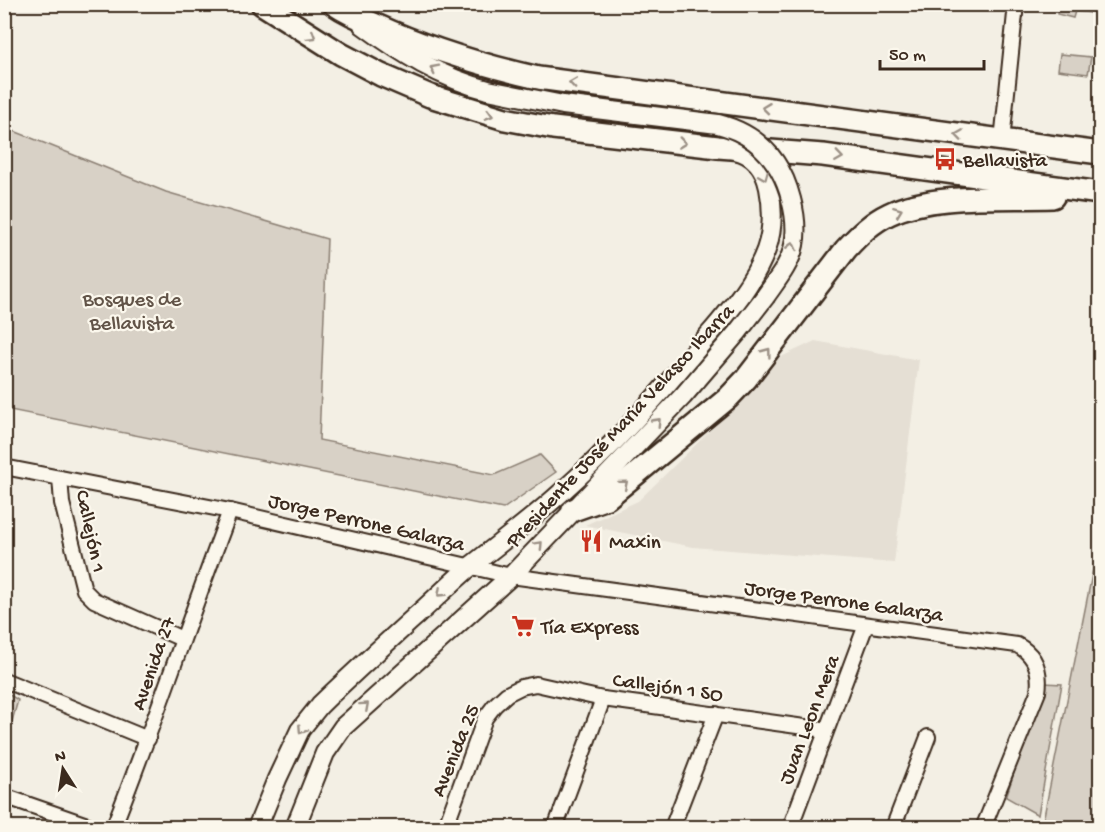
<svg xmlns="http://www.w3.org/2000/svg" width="1105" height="832" font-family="'Gochi Hand',sans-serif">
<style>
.built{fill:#e5dfd4}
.green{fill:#d8d1c6;stroke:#8a7e72;stroke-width:1.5}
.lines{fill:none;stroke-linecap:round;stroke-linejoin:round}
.minor-casing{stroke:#3b2a1e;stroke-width:18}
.secondary-casing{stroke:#3b2a1e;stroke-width:22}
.primary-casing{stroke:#3b2a1e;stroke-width:26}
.minor{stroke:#fbf7ec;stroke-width:14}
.secondary{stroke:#fbf7ec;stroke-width:18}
.primary{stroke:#fbf7ec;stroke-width:21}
.secondary-bridge-casing{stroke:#3b2a1e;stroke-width:22;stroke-linecap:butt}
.secondary-bridge{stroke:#fbf7ec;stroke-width:18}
.oneway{stroke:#9b9085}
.labels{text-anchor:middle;stroke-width:4.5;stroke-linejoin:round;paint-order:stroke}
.poi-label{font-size:21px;fill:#3b2a1e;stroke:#fbf7ec;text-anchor:start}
.park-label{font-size:21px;fill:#625448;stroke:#fbf7ec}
.street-label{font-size:21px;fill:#3b2a1e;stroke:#fbf7ec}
</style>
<rect width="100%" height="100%" fill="#f3efe4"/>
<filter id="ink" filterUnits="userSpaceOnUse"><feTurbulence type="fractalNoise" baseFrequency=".0167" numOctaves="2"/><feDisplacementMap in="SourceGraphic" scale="12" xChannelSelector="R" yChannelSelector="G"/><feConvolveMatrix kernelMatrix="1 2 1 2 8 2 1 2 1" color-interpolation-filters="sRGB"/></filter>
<g filter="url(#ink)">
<polygon class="built" points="815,341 919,360 894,563 693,547 585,525 638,501 755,387 779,358"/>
<g class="green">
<polygon points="1058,5 1100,5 1100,14 1075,11 1073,18 1057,14"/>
<polygon points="1060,54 1091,57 1088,74 1058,70"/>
<polygon points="4,127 166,192 327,239 319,440 494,475 540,455 556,472 503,509 5,409"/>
<polygon points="1100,534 1100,827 1054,827 1043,821"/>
<polygon points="1044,683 1062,684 1038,815 1006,797"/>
<polygon points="5,692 18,700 5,746"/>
</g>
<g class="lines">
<g class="minor-casing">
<g id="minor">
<polyline points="1002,141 1016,4"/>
<path d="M4,467L230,511L511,576L1017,645C1036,655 1041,672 1038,692L983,828"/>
<polyline points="60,478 62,503 84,590 94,600 182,639"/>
<polyline points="4,680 148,739"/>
<polyline points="4,796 96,828"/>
<path d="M113,828C155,723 190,616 230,511"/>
<polyline points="445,828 485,718 495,705 507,694 521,687 536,684 603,699 826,730"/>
<polyline points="555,828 603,699"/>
<polyline points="672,828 716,714"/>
<polyline points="790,828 866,625"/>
<polyline points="893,828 928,737"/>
</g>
</g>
<g class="secondary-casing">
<g id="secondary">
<path d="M363,25C401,53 441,78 488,90"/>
<path d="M257,828L277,779L300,730L320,705C352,674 384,645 417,615C435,599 452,582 471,566C502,541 535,517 565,489C612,447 655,399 696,350C721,320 752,288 766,250C773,230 773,208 769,188C765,169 754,154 735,150"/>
<polyline points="295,828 325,753 343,727 511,576 683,396 737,333 765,297"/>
</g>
</g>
<g class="primary-casing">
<g id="primary">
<polyline points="262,4 341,54 381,75 430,96 505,119 553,128 718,147 823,155 1100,193"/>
<path d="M334,4C347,13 361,19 376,25C428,49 482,65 538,78L1100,153"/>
<path d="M573,510L607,498L728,398L746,379L846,249C859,235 872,222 889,214C932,193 1005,199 1053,197"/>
</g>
</g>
<use href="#minor" class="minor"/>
<use href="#secondary" class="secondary"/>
<use href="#primary" class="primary"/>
<g class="secondary-bridge-casing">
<path id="secondary-bridge" d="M488,90L563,105L718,124C757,134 781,160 791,199C795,214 797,230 794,245C790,265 776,281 765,297"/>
</g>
<use href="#secondary-bridge" class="secondary-bridge"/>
</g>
<defs><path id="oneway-chevron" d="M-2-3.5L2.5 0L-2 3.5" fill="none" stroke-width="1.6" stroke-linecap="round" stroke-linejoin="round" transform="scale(1.5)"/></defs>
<g class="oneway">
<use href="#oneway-chevron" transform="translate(312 36) rotate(32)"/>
<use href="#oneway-chevron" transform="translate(434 69) rotate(-153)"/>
<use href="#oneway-chevron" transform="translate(573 83) rotate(-172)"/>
<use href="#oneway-chevron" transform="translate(766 108) rotate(-173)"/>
<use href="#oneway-chevron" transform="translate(489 115) rotate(16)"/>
<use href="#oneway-chevron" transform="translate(959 135) rotate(-172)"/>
<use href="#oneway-chevron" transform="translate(682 143) rotate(7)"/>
<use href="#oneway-chevron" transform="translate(839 157) rotate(8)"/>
<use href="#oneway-chevron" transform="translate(764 176) rotate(67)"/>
<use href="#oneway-chevron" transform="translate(898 211) rotate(-21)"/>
<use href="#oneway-chevron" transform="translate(792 246) rotate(-77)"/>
<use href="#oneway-chevron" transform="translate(767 352) rotate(-53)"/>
<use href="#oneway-chevron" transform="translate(657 422) rotate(-46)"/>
<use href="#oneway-chevron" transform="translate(624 484) rotate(-40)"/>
<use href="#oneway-chevron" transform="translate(539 545) rotate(-47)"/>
<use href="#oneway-chevron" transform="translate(441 593) rotate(138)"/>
<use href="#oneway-chevron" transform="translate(365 706) rotate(-42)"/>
<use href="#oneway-chevron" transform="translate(302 730) rotate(123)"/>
</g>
</g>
<defs>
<g id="bus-bare" transform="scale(1.8)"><path d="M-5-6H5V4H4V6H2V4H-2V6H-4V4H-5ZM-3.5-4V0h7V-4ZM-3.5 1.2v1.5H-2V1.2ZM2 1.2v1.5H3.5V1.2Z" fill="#c8321e" stroke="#fbf7ec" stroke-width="2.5" paint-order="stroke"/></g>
<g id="restaurant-bare" transform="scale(1.8)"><path d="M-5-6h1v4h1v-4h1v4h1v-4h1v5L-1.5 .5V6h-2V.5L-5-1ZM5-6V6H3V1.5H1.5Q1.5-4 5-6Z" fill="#c8321e" stroke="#fbf7ec" stroke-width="2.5" paint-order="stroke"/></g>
<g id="supermarket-bare" transform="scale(1.8)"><path d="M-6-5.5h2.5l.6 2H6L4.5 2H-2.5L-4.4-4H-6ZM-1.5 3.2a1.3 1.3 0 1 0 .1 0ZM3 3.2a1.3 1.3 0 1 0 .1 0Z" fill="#c8321e" stroke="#fbf7ec" stroke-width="2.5" paint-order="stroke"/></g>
</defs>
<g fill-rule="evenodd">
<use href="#bus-bare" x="945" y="159"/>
<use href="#restaurant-bare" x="591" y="541"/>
<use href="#supermarket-bare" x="523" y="626"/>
</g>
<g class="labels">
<g class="poi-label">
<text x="963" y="166">Bellavista</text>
<text x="609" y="548">Maxin</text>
<text x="541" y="633">Tía Express</text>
</g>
<g class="park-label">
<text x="132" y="305">Bosques de<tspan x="132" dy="24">Bellavista</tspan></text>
</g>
<g class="street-label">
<text transform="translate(619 425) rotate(-47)" y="7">Presidente José Maria Velasco Ibarra</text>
<text transform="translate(367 521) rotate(13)" y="7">Jorge Perrone Galarza</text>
<text transform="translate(92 531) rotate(78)" y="7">Callejón 1</text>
<text transform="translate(844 600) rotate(8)" y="7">Jorge Perrone Galarza</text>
<text transform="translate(152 663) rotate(-71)" y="7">Avenida 27</text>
<text transform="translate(668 686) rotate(8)" y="7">Callejón 1 SO</text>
<text transform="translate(808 719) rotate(-69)" y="7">Juan Leon Mera</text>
<text transform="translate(454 750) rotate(-68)" y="7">Avenida 25</text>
</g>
</g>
<rect width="1105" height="832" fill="none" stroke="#fbf7ec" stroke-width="24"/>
<rect x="12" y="12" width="1081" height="808" fill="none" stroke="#3b2a1e" stroke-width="2" filter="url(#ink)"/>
<g transform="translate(63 769) rotate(348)" stroke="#fbf7ec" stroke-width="4.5" paint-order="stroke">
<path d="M0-4.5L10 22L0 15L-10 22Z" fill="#3b2a1e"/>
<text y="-9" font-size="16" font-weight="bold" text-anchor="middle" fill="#3b2a1e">N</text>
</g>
<path d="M880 60v9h104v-9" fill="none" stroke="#3b2a1e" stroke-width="3"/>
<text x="889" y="60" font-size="18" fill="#3b2a1e" stroke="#fbf7ec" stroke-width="4.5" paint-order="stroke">50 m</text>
</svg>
